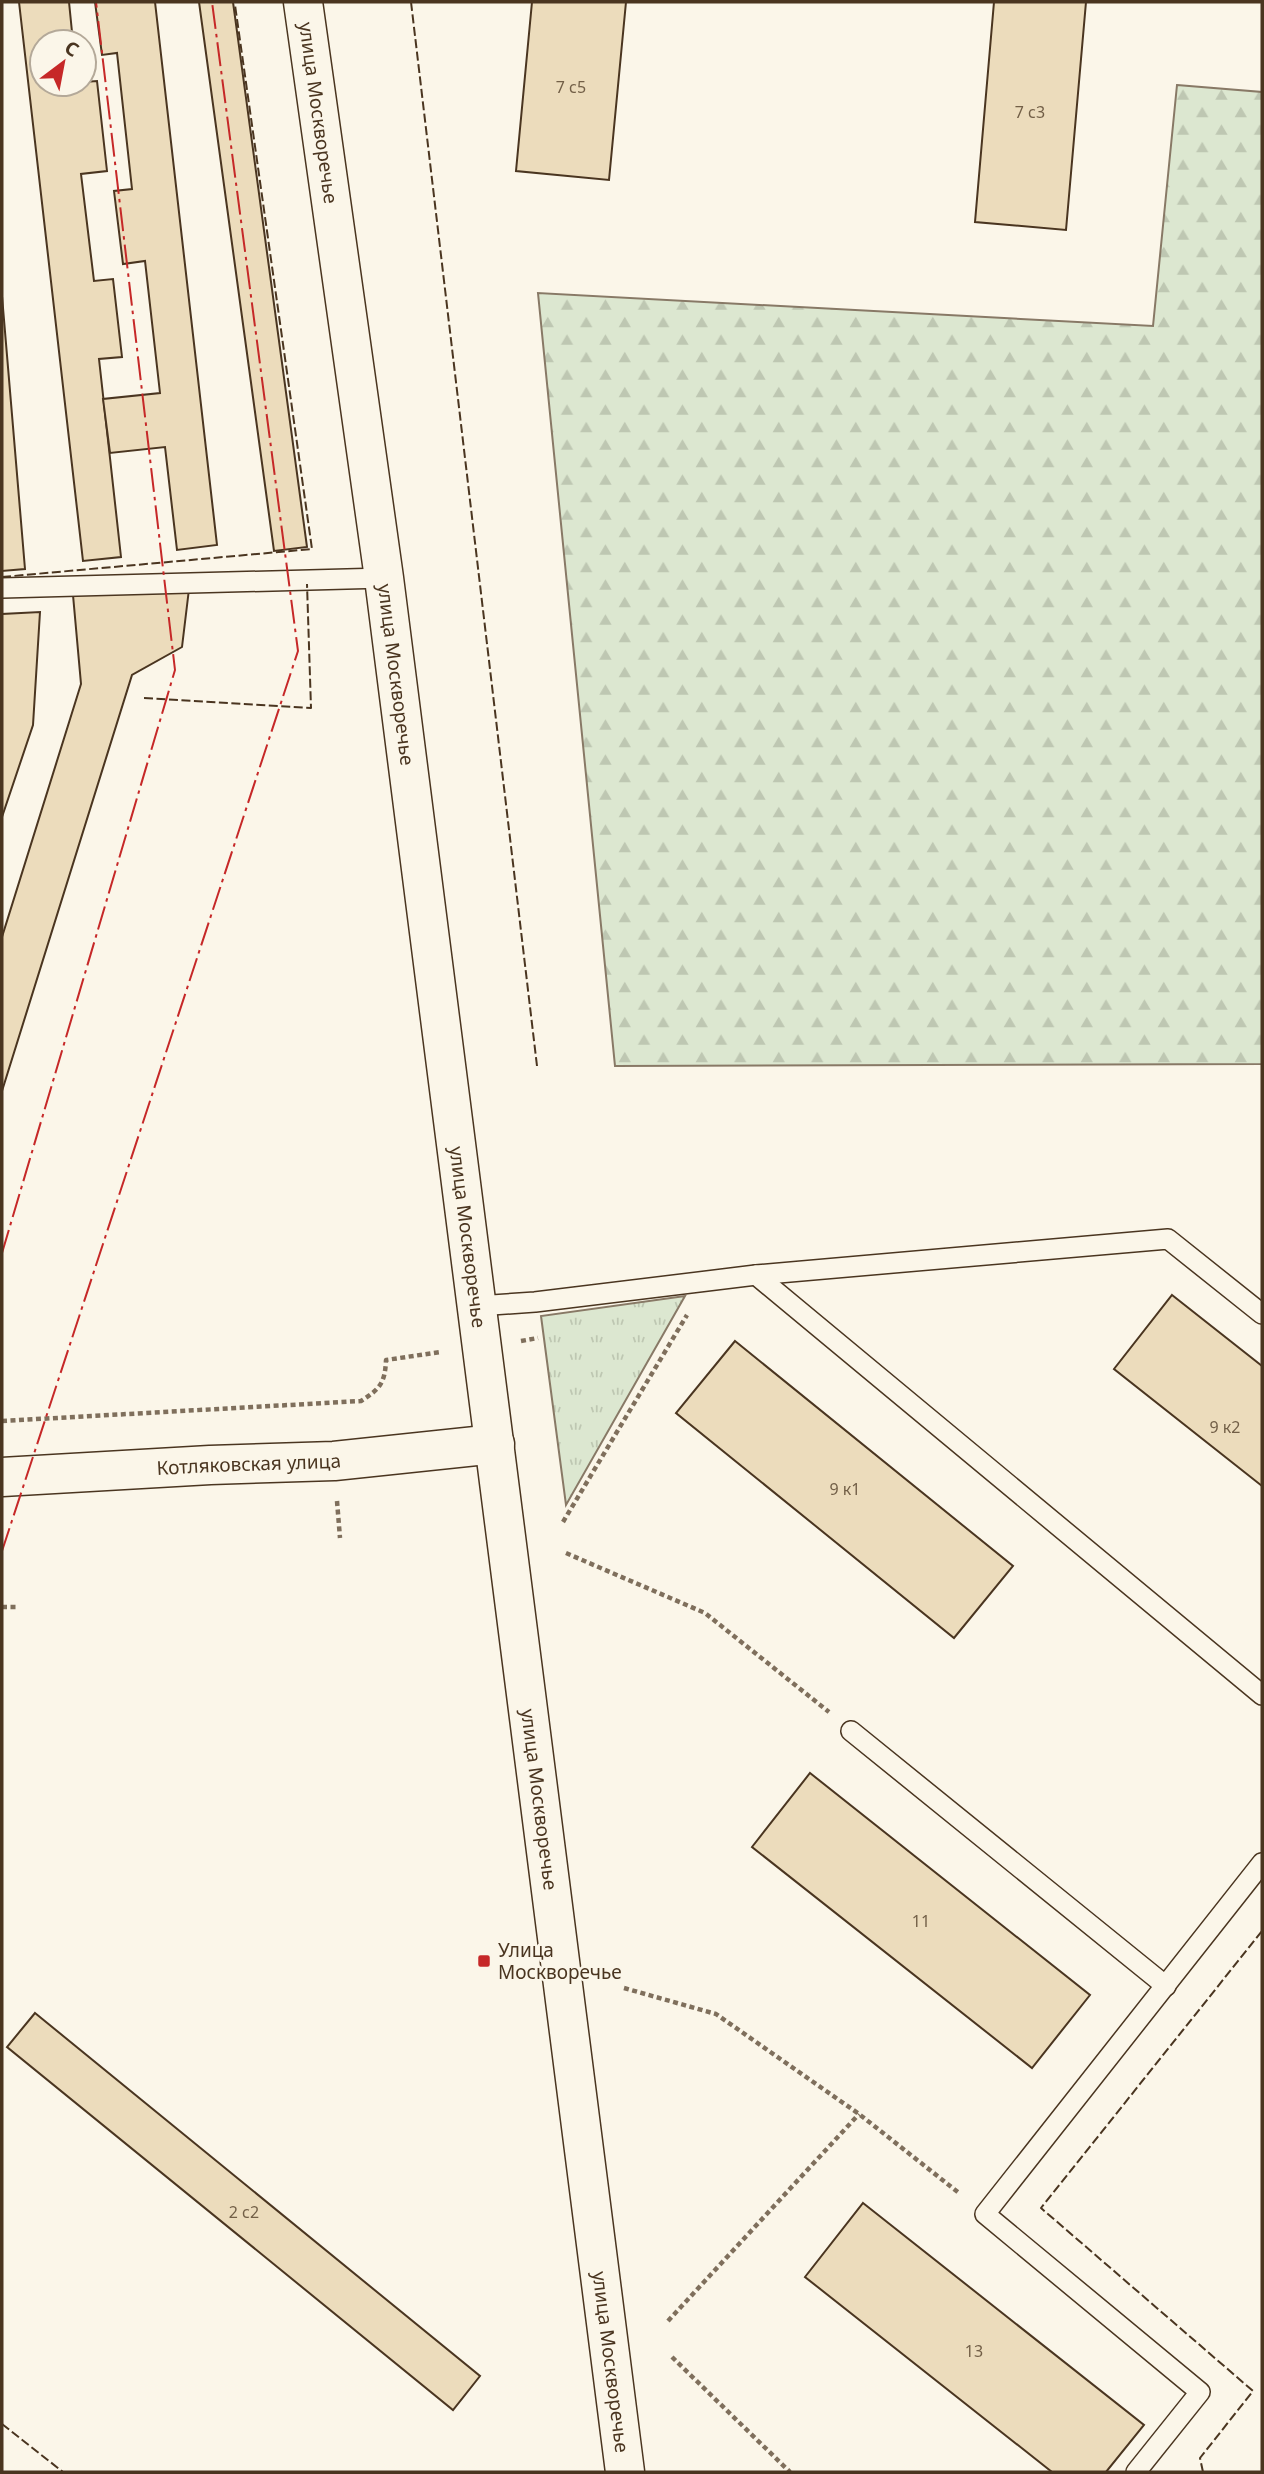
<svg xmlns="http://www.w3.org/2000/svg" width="1264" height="2474" font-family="'Noto Sans',sans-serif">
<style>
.grass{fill:url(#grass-tufts);stroke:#887966;stroke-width:2}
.forest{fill:url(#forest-firs);stroke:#887966;stroke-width:2}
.building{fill:#ecdcbc;stroke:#4a3520;stroke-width:2}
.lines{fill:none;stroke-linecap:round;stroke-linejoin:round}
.service-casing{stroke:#4a3520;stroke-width:22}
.tertiary-casing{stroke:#4a3520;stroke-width:41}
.secondary-casing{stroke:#4a3520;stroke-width:41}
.path{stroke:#7f6f5c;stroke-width:4.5;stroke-dasharray:5 3.5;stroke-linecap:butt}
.service{stroke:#fbf6e9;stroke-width:19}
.tertiary{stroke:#fbf6e9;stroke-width:38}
.secondary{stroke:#fbf6e9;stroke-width:38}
.fence{stroke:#4a3520;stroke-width:2;stroke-dasharray:9 3.5;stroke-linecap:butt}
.power{stroke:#c62828;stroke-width:2;stroke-dasharray:24 5 3.5 5;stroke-linecap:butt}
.poi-dot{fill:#c62828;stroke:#fbf6e9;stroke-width:2.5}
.labels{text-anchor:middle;stroke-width:5;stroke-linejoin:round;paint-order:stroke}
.number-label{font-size:16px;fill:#725f47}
.street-label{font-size:19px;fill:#4a3520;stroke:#fbf6e9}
.poi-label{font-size:19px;fill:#4a3520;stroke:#fbf6e9;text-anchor:start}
</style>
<defs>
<pattern id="grass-tufts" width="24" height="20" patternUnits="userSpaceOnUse" patternTransform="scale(1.75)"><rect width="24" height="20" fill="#dce7d0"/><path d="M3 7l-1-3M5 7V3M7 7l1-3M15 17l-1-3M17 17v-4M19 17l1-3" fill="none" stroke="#bec7b2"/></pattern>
<pattern id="forest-firs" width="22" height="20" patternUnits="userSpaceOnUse" patternTransform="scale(1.75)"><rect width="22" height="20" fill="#dce7d0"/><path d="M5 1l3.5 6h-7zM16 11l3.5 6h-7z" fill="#bec7b2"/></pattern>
</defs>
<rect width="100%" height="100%" fill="#fbf6e9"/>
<polygon class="grass" points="685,1296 566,1505 541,1316"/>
<polygon class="forest" points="1177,85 1262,92 1262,1064 615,1066 538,293 1153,326"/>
<g class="building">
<polygon points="19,2 69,2 73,42 42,42 42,84 84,84 84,82 97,81 107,171 81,174 94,281 113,279 122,357 99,359 121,557 83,561"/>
<polygon points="95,2 155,2 217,545 177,550 165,447 110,453 103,399 160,393 145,261 123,264 114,191 132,189 117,53 102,55"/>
<polygon points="199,2 233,2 307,547 274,551"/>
<polygon points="532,2 626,2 609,180 516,171"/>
<polygon points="994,2 1086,2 1066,230 975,222"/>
<polygon points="2,296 25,569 2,571"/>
<polygon points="189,589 182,647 132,675 2,1091 2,937 81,684 73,595"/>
<polygon points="40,612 33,725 2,817 2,614"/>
<polygon points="1172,1295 1262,1366 1262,1486 1114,1369"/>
<polygon points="735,1341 1013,1566 954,1638 676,1413"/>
<polygon points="810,1773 1090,1995 1032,2068 752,1847"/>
<polygon points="35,2013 480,2376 453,2410 7,2047"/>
<polygon points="863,2203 1144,2425 1106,2472 1052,2472 805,2277"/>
</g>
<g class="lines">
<g class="service-casing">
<g id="service">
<polyline points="2,588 384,578"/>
<polyline points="756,1275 1168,1239 1262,1314"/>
<polyline points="477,1306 535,1302 756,1275 1262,1695"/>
<polyline points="851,1731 1166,1986"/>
<polyline points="1136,2472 1200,2392 985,2214 1262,1863"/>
</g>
</g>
<g class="tertiary-casing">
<g id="tertiary">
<path id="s1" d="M2,1477L210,1465L334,1461L495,1444"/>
</g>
</g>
<g class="secondary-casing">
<g id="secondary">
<path id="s2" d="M303,2L384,578L625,2472"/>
</g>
</g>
<g class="path">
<polyline points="521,1341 538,1338"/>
<path d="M2,1421L361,1401C380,1389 385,1383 386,1360L440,1352"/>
<polyline points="337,1501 340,1538"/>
<polyline points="563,1522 687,1315"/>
<polyline points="566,1553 705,1613 829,1712"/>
<polyline points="2,1607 18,1607"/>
<polyline points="624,1988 716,2014 859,2114 959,2193"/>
<polyline points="668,2321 859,2114"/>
<polyline points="672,2357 790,2472"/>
</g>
<use href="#service" class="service"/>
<use href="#tertiary" class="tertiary"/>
<use href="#secondary" class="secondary"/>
<g class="fence">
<polyline points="411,2 537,1066"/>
<polyline points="2,577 312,549 235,5"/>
<polyline points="144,698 311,708 307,584"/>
<polyline points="2,2424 63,2472"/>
<polyline points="1203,2472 1200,2458 1253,2391 1041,2208 1262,1931"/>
</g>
<g class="power">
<polyline points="2,1253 175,670 96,2"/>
<polyline points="2,1551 298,651 212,2"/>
</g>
</g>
<rect class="poi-dot" x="477" y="1954" width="14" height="14" rx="3.5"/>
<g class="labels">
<g class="number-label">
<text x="571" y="93">7 с5</text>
<text x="1030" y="118">7 с3</text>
<text x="1225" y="1433">9 к2</text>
<text x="845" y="1495">9 к1</text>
<text x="921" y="1927">11</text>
<text x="244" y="2218">2 с2</text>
<text x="974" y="2357">13</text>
</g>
<g class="street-label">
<text dy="7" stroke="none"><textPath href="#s2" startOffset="112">улица Москворечье</textPath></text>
<text dy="7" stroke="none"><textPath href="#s2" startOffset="679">улица Москворечье</textPath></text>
<text dy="7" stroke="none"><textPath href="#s2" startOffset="1246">улица Москворечье</textPath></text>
<text dy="7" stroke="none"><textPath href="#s1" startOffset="247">Котляковская улица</textPath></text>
<text dy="7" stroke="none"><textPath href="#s2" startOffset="1813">улица Москворечье</textPath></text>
<text dy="7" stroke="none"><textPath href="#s2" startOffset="2380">улица Москворечье</textPath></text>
</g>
<g class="poi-label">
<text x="498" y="1957">Улица<tspan x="498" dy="22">Москворечье</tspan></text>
</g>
</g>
<rect width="1264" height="2474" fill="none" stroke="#4a3520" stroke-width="7"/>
<g transform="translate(63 63) rotate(32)"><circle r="33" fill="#fbf6e9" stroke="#b4a999" stroke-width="2"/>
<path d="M0-5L12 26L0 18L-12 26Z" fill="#c62828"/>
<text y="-10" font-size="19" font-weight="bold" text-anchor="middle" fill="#4a3520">С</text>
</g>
</svg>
